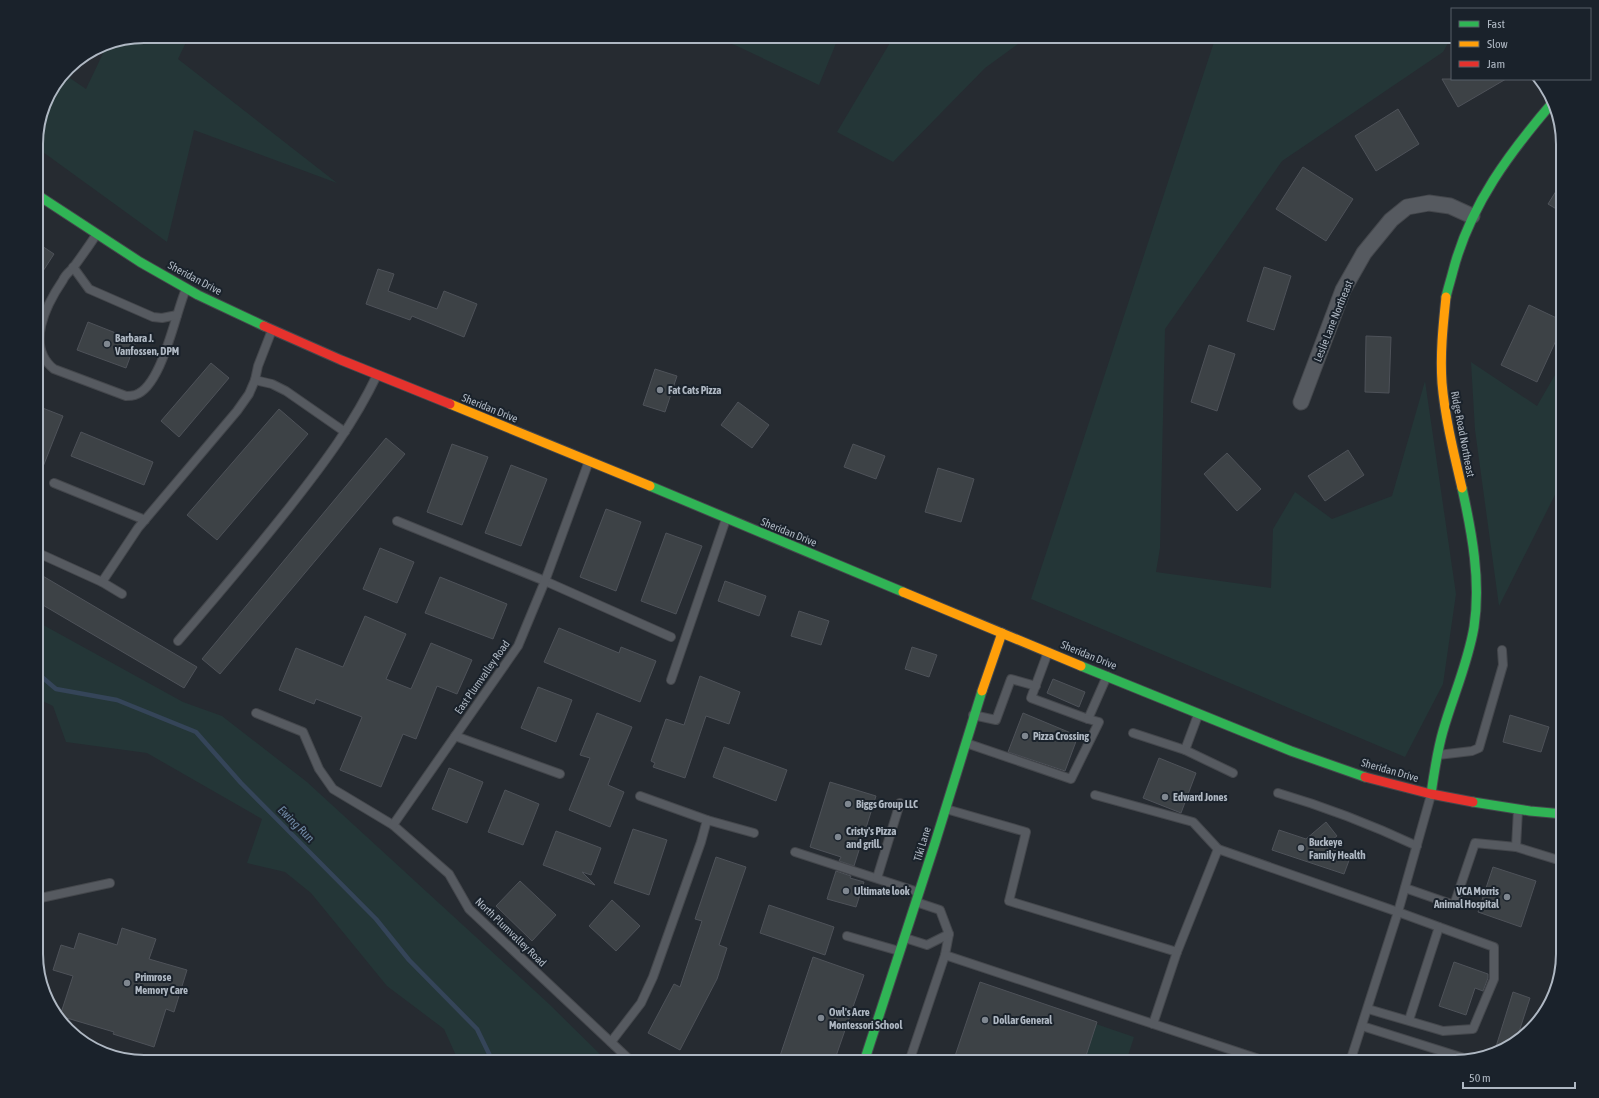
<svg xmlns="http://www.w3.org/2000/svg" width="1599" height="1098" font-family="'Asap Condensed',sans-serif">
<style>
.green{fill:#243637}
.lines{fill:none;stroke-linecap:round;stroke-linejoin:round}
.stream{stroke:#354559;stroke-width:4.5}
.building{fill:#3d4246;stroke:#4e5259}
.lane-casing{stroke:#44474c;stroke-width:10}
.street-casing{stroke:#44474c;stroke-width:17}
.fast-casing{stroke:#44474c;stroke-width:11}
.slow-casing{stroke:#44474c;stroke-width:11}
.jam-casing{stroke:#44474c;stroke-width:11}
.lane{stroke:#565a60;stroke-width:8}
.street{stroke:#565a60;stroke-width:15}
.fast{stroke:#30b455;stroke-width:9}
.slow{stroke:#ff9f0a;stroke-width:9}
.jam{stroke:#e5322d;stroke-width:9}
.poi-dot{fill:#7f8790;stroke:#1a222b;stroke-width:1.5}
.labels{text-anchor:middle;stroke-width:4;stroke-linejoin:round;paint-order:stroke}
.street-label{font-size:11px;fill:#afb8c3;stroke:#1a222b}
.poi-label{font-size:11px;font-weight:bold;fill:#afb8c3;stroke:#1a222b;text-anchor:start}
.water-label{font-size:12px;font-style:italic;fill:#718aa6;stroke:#1a222b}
.rim{fill:none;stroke:#afb8c3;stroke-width:2}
</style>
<rect width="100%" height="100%" fill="#262b31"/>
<g class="green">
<polygon points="144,36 189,36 178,59 337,183 194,130 167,242 36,147 36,137 44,103 64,74 86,89 108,43"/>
<polygon points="711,36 839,36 819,85 737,46"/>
<polygon points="894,36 1029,36 985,68 893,162 837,132"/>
<polygon points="1216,36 1452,36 1443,52 1282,161 1165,329 1160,548 1156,572 1271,588 1273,529 1295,492 1332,519 1392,496 1425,381 1456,594 1443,684 1405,757 1031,599"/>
<polygon points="1563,361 1563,479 1499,606 1475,430 1471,362 1537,406"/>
<polygon points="36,621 183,702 222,716 307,782 548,1003 608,1062 460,1062 458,1060 444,1029 387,986 311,893 285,872 247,863 262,819 147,753 66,742 53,706 36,698"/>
<polygon points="1096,1024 1134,1037 1126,1062 1084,1062"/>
</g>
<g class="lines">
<polyline class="stream" points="36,672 56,689 117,700 196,732 241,783 376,919 409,960 477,1029 493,1062"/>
</g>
<g class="building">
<polygon points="1442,79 1506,79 1458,107"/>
<polygon points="1398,109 1419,144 1376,171 1355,136"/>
<polygon points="1303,167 1353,199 1326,241 1276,209"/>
<polygon points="1563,180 1563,213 1548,204"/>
<polygon points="36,242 54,254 36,282"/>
<polygon points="1264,267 1291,276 1274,330 1247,321"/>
<polygon points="378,269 394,274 388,291 437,309 444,291 477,304 464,337 412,316 410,320 366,304"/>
<polygon points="1529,305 1563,321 1563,325 1537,382 1501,365"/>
<polygon points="88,322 136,341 126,368 77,350"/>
<polygon points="1366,336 1391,337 1389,393 1365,392"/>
<polygon points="1209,345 1235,354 1217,411 1191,402"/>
<polygon points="211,363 229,378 179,437 161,421"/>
<polygon points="655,369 677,376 665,412 643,405"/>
<polygon points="738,402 769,425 752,448 721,425"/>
<polygon points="40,407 63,416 37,482 36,417"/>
<polygon points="279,409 308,434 217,540 187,515"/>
<polygon points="81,432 153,462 144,485 71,456"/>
<polygon points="386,438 405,454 220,674 202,659"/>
<polygon points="452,444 488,457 462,525 427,512"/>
<polygon points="853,444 885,456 876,479 844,467"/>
<polygon points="1348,450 1364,475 1325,501 1308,476"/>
<polygon points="1227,453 1261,489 1237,511 1204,474"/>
<polygon points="511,465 547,479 521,546 485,533"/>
<polygon points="938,468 974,479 961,522 925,512"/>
<polygon points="606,509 641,522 616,591 580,577"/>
<polygon points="666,533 702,546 676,614 641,601"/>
<polygon points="380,548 414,562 397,603 363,589"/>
<polygon points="36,572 197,667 184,688 36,601"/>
<polygon points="440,577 507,604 493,639 425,613"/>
<polygon points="725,581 766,596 759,616 718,601"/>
<polygon points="799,611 829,621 821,645 791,636"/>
<polygon points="365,616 406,634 386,679 411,689 431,643 472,660 457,694 437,686 416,739 403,734 381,787 340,770 362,717 316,699 314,704 279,690 296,648 343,667"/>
<polygon points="559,628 619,653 621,647 656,661 640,702 544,662"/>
<polygon points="912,647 937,655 929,677 905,669"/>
<polygon points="700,676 740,692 729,724 706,716 685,778 653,767 655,763 651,761 666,719 684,725"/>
<polygon points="1053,679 1085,692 1079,707 1047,693"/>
<polygon points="538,687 572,700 556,742 521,728"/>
<polygon points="597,713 632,727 608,785 624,792 610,827 569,810 590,758 580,755"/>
<polygon points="1023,713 1078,736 1065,771 1008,752"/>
<polygon points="1510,715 1549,727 1541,752 1503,742"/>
<polygon points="724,747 787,770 776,801 713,777"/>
<polygon points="1159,758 1196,773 1181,813 1143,798"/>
<polygon points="449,768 483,782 467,823 432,809"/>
<polygon points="830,782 876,796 854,866 839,861 841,857 810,847"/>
<polygon points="505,790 539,804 523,845 488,832"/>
<polygon points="1326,822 1337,836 1324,846 1351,855 1344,874 1272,850 1279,830 1306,839"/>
<polygon points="633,829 667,840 649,895 614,883"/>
<polygon points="556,831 601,848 591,875 582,872 595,885 543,865"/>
<polygon points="716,857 746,867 719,945 727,948 717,979 680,1050 648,1033 674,984 680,987 702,921 695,919"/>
<polygon points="1493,867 1536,881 1521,927 1478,912"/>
<polygon points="836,871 851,876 850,878 864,882 856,907 827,899"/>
<polygon points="520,881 556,915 532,941 496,906"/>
<polygon points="612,900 640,926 616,951 589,926"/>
<polygon points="769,905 834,927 825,955 760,933"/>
<polygon points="122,928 156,939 149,959 187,970 174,1012 166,1009 154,1047 113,1034 114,1032 60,1016 73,976 53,970 61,945 74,949 79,933 117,945"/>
<polygon points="813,957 864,975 834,1062 778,1062"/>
<polygon points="1454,962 1488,974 1488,978 1483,991 1475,988 1466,1015 1439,1006"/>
<polygon points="980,982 1097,1022 1084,1062 953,1062"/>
<polygon points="1513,992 1530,998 1517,1038 1503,1051 1494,1053"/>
</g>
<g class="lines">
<g class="lane-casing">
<g id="lane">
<path d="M96,235C89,246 81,257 73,268C69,272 65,275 63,280C46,305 25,346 54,369L126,396C128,396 132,396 135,395C162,387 175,314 186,289"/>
<polyline points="73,267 89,289 153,317 162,318 177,315"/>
<polyline points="255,380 272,384 286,391 345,432"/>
<polyline points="54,483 145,520"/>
<polyline points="397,521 545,581 671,637"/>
<polyline points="36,552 102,582 138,528 237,411 249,394 255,380 258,366 272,330"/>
<polyline points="102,582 122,594"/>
<path d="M178,641C217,596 255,551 292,504C325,462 354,423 377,375"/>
<polyline points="1048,652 1031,698 1088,719 1107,676"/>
<polyline points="671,680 726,519"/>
<polyline points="256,713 303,732 319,769 333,789 393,825 449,874 469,909 632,1062"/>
<polyline points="973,715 996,720 1011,679 1036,686"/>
<polyline points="1198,715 1185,750 1233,773"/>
<polyline points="1133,733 1185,750"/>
<polyline points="455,736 560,774"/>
<polyline points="966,743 1071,779 1099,722 1088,719"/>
<polyline points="1438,755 1472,751 1479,748 1503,665 1502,650"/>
<path d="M1278,793C1326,807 1372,825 1417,846"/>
<polyline points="1095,795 1193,822 1218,849"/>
<polyline points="640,796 707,820 754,833"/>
<polyline points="946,809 1026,832 1009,901 1177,952 1218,849 1398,912 1494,947 1494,979 1473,1029 1443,1031 1368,1009"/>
<polyline points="1518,810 1516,847 1555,859"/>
<polyline points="393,825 518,646 545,581 589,461"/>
<polyline points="795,852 918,892"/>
<polyline points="877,878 900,803"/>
<polyline points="1405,888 1454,905 1475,843 1516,847"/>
<polyline points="36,899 110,883"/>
<polyline points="916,902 940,910 949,934 945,955"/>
<polyline points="847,936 899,951"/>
<polyline points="905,938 927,945 949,934"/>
<polyline points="1409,1020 1439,927"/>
<polyline points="1153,1024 1177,952"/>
<polyline points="1362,1026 1467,1059"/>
<polyline points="611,1042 641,1003 653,977 701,842 707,820"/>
<polyline points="909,1062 945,955 1268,1062"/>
<polyline points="1350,1062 1398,912 1431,795"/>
</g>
</g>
<g class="street-casing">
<polyline id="street" points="1301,402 1343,290 1364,253 1391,220 1407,207 1429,203 1450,206 1472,216"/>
</g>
<g class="fast-casing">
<g id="fast">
<polyline points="36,194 140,262 198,295 264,326"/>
<path d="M1446,297C1448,288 1451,279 1453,271C1470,205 1510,152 1553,102"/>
<polyline points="650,486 903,592"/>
<polyline points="1081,666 1291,751 1365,777"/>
<path d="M1431,794C1434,773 1437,752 1443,731C1453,696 1468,663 1474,627C1481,581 1472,533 1462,488"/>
<polyline points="1473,802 1530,811 1563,814"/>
<polyline points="864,1062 935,843 982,691"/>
</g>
</g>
<g class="slow-casing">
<g id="slow">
<path d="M1446,297C1443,326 1440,354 1442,383C1445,418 1454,454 1462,488"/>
<polyline points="450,404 650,486"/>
<polyline points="903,592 1081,666"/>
<polyline points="982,691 1002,633"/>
</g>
</g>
<g class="jam-casing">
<g id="jam">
<polyline points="264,326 341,360 450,404"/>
<polyline points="1365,777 1431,794 1473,802"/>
</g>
</g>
<use href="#lane" class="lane"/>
<use href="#street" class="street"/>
<use href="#fast" class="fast"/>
<use href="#slow" class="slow"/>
<use href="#jam" class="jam"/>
</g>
<g class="poi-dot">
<circle cx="107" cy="344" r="4"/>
<circle cx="660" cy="390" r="4"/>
<circle cx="1025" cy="736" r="4"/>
<circle cx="1165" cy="797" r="4"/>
<circle cx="848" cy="804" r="4"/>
<circle cx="838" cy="837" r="4"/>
<circle cx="1301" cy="848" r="4"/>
<circle cx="846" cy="891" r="4"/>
<circle cx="1507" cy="897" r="4"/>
<circle cx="127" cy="983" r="4"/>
<circle cx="821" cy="1018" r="4"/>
<circle cx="985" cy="1020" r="4"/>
</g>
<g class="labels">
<g class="street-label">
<text transform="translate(195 278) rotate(28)" y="4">Sheridan Drive</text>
<text transform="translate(1333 321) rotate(-68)" y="4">Leslie Lane Northeast</text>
<text transform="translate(490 408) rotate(22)" y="4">Sheridan Drive</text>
<text transform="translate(1463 434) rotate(79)" y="4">Ridge Road Northeast</text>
<text transform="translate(789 532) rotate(22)" y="4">Sheridan Drive</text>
<text transform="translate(1089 655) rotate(22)" y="4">Sheridan Drive</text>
<text transform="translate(482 677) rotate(-55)" y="4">East Plumvalley Road</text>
<text transform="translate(1390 770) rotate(16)" y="4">Sheridan Drive</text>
<text transform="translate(922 844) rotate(-73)" y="4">Tiki Lane</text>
<text transform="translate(511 932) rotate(44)" y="4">North Plumvalley Road</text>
</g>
<g class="poi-label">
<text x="115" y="342">Barbara J.<tspan x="115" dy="13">Vanfossen, DPM</tspan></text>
<text x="668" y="394">Fat Cats Pizza</text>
<text x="1033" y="740">Pizza Crossing</text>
<text x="1173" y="801">Edward Jones</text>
<text x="856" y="808">Biggs Group LLC</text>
<text x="846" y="835">Cristy's Pizza<tspan x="846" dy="13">and grill.</tspan></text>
<text x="1309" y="846">Buckeye<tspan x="1309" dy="13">Family Health</tspan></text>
<text x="854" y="895">Ultimate look</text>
<text x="1499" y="895" text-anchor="end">VCA Morris<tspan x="1499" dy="13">Animal Hospital</tspan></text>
<text x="135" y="981">Primrose<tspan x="135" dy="13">Memory Care</tspan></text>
<text x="829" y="1016">Owl's Acre<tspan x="829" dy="13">Montessori School</tspan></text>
<text x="993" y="1024">Dollar General</text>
</g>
<g class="water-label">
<text transform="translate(296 824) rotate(45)" y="4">Ewing Run</text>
</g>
</g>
<path d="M0 0H1599V1098H0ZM144 43H1455A101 101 0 0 1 1556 144V954A101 101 0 0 1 1455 1055H144A101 101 0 0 1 43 954V144A101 101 0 0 1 144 43Z" fill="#1a222b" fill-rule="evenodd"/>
<path class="rim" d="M144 43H1455A101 101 0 0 1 1556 144V954A101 101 0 0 1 1455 1055H144A101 101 0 0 1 43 954V144A101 101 0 0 1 144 43Z"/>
<rect x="1451" y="8" width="140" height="72" fill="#1a222b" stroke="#565e68"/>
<rect x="1459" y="21" width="20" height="6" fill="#30b455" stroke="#565e68"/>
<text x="1487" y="28" font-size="12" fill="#afb8c3">Fast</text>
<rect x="1459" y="41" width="20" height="6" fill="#ff9f0a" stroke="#565e68"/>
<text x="1487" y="48" font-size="12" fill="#afb8c3">Slow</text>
<rect x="1459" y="61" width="20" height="6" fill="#e5322d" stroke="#565e68"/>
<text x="1487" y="68" font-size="12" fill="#afb8c3">Jam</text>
<path d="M1463 1082v6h112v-6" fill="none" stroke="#afb8c3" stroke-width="2"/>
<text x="1469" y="1082" font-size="12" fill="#afb8c3" stroke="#1a222b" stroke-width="3" paint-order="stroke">50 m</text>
</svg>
